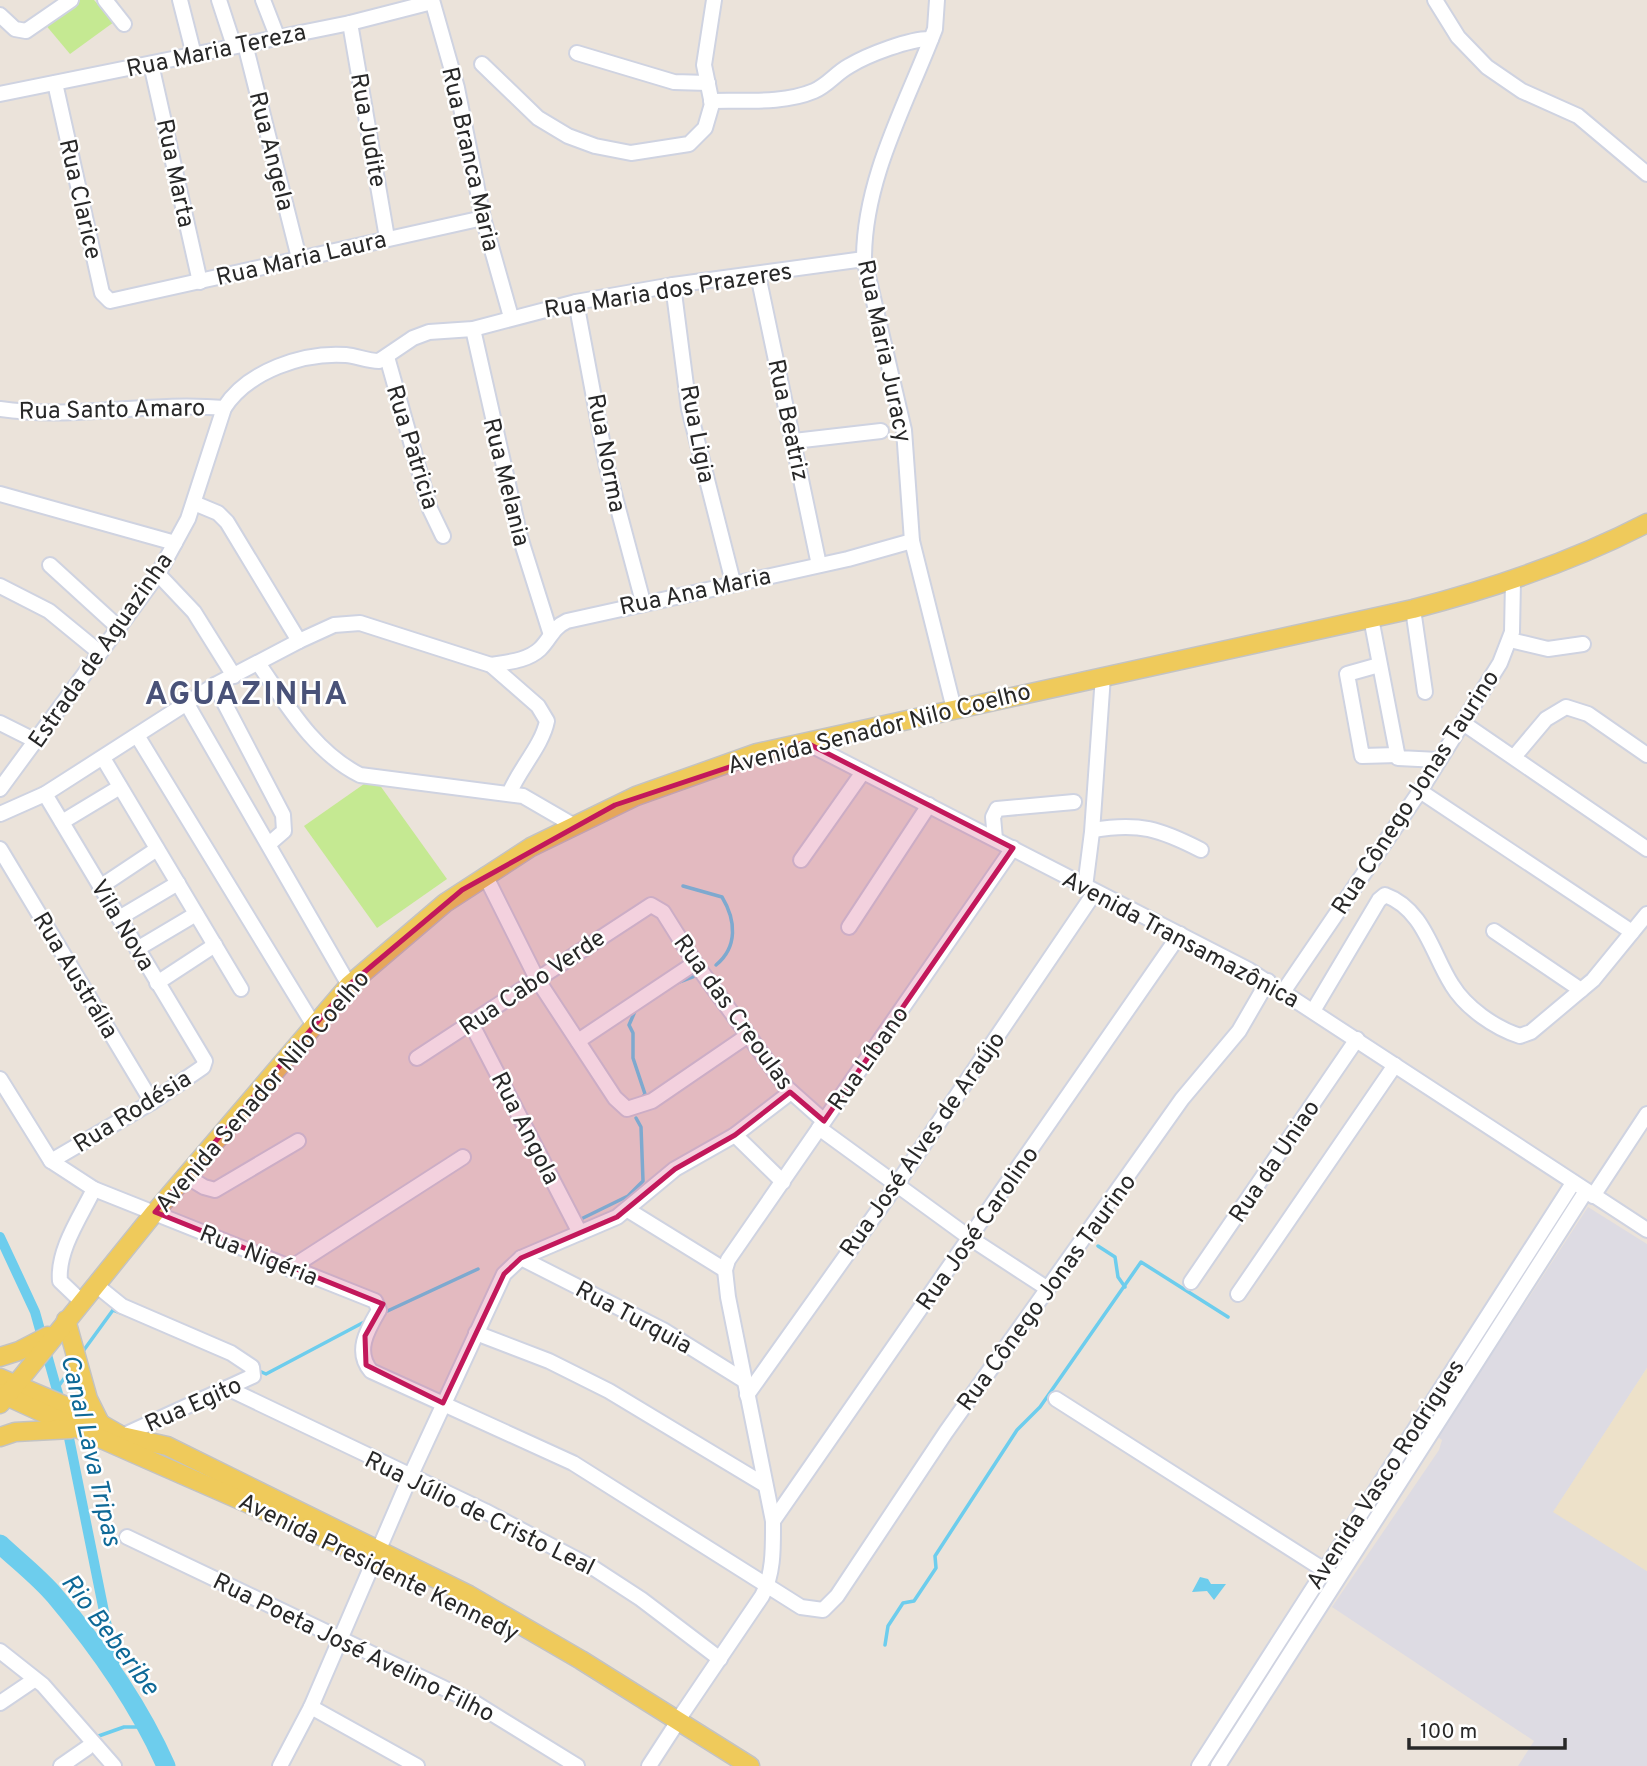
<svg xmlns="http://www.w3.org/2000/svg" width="1647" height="1766" font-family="Overpass,sans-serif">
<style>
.industrial{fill:#dddbe3}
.education{fill:#ede1c9}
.green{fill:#b1e296}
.pitch{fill:#c5e992}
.water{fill:#6dcded}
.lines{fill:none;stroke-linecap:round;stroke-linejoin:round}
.stream{stroke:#6dcded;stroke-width:3.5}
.canal{stroke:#6dcded;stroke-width:10}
.river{stroke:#6dcded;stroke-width:19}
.minor-casing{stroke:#cfd3e1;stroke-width:18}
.major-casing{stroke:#c3c3c3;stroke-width:21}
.minor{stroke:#fff;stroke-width:14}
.major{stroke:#efca5b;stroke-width:18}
.marked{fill:#c2185b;fill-opacity:0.2;stroke:#c2185b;stroke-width:5;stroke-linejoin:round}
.labels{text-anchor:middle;stroke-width:5;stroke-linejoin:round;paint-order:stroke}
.street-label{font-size:24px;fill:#282828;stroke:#fff}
.water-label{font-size:26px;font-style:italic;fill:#0e6997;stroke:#fff}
.district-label{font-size:32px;font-weight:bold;letter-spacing:2px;fill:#495278;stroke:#fff}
</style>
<rect width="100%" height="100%" fill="#ebe3da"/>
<polygon class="industrial" points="1588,1207 1647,1244 1647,1368 1554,1511 1647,1571 1647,1766 1518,1766 1534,1741 1332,1607 1439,1450 1442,1440 1438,1437"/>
<polygon class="education" points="1647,1368 1647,1571 1553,1512"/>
<g class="green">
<polygon points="1456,1373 1462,1377 1343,1562 1337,1558"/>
<polygon points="1325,1579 1331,1583 1214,1766 1206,1766"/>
</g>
<g class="pitch">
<polygon points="73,0 94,0 114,22 70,54 44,23"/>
<polygon points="374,777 447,879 377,928 304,826"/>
</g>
<polygon class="water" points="1200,1577 1208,1579 1211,1584 1226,1584 1214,1600 1207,1591 1192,1592"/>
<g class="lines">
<g class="stream">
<path d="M683,886L722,897C736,920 738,947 716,965"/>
<polyline points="674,984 700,974"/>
<polyline points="636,1009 629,1025 633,1033 633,1058 645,1094 640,1100"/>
<polyline points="579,1220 628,1196 643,1181 641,1127 636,1118"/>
<polyline points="1098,1246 1115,1257 1118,1277 1125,1287"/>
<polyline points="381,1314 478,1269"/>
<polyline points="81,1354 113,1310 121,1313"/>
<polyline points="257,1370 266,1374 368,1320"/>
<polyline points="58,1387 73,1366"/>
<polyline points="885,1645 888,1626 903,1603 914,1601 936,1568 935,1556 1017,1430 1040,1407 1141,1262 1228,1317"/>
<polyline points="93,1738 124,1727 146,1727"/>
</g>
<g class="canal">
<polyline points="0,1237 35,1312 62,1408"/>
<polyline points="66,1423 118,1681"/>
</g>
<path class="river" d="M0,1544C18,1561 39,1577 55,1596C98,1647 139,1705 166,1766"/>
<g class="minor-casing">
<g id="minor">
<polyline points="105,0 124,24"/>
<polyline points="180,0 194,55"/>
<polyline points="219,0 234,46"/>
<polyline points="263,0 277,36"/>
<polyline points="432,0 457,88 483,218 511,317"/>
<path d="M937,0L935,29C907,103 864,178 864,259L904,430L912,541L954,709"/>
<polyline points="1435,0 1458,37 1487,67 1522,91 1578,116 1647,174"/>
<polyline points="0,15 15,29 26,31 71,0"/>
<polyline points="350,23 387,238"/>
<polyline points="245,44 299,258"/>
<polyline points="577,53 674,82 708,83"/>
<polyline points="151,64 200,282"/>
<polyline points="482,64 538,118 568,136 595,146 631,153 689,144 705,128 712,104 704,65 714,0"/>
<polyline points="55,83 102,293 110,301 483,218"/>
<polyline points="0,94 350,23 432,2"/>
<path d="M711,101C745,100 783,104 814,91C828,85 836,73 849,66C867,55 911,38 931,39"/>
<polyline points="758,275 819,565"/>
<polyline points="673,285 689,409 733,582"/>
<polyline points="576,302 607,467 643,602"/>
<polyline points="473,329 520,537 550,632"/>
<polyline points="387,357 430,509 443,536"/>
<path d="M0,409C74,420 149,401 224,408"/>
<polyline points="794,441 881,431"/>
<polyline points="0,494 175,543"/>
<polyline points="194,503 218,513 227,522 299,641"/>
<polyline points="50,565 119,628"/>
<polyline points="158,574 194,612 234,676"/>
<polyline points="0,586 49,611 99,652"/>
<polyline points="1413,609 1425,692"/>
<polyline points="1371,618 1398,758 1439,760"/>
<polyline points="1510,640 1548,649 1583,644"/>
<path d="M258,663C287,705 314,752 360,775L523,796L573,825"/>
<path d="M491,665C508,662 527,661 540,649C551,638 552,628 567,621L848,559L912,541"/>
<polyline points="1379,665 1347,674 1362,756 1398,755"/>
<polyline points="215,685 283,815 284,831 269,844"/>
<polyline points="187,704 349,985"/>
<polyline points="0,723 36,741"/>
<polyline points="1463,723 1647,849"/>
<polyline points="138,737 313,1024"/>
<polyline points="805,742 1249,970 1647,1230"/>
<polyline points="1514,757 1546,719 1566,707 1588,714 1647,755"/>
<polyline points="103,758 241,989"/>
<path d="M0,789L158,574L188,519L224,408C248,371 303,352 346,355C357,356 367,361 379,361L413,338L429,332L473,329L576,302L673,285L864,259"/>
<polyline points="1420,791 1632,932"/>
<polyline points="45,794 205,1061 203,1067 152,1102 51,1161"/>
<path d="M0,814L45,794L215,685L299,641L334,625L360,623L491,665L538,706L547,721C542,746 519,769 509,794"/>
<polyline points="62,822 120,787"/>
<path d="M1093,830C1139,822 1160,829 1201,850"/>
<polyline points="995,839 993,817 997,809 1074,802"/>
<polyline points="0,849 152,1102"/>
<polyline points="801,860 863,772"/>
<polyline points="485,875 537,979 615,1098 627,1109 652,1101 747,1036"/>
<polyline points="100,887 157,849"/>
<polyline points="1085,887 1092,832 1103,676"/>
<polyline points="119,918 178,883"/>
<polyline points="849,927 929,805"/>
<polyline points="1494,931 1581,990"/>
<polyline points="137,949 196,914"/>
<polyline points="157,983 215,945"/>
<polyline points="1283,992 1420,791 1500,663 1512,632 1513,581"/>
<path d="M1313,1011L1379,900L1385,895C1424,909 1432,954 1452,985C1466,1008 1495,1028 1520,1036L1531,1032L1593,980L1647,914"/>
<polyline points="471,1023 580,1233"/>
<polyline points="578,1041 695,963"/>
<polyline points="417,1058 651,905 663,912 695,963 787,1088 824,1121"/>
<path d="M0,1079L51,1161L94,1189L375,1301L379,1310C368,1329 354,1351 371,1371L573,1463L801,1607L823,1610L837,1596L946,1432L1182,1099L1239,1031L1268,981"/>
<polyline points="819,1128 970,1238 1048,1289"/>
<polyline points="735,1135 783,1182"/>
<polyline points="186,1176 204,1187 215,1190 298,1141"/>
<polyline points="1593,1196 1647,1114"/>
<polyline points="628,1210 725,1270"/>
<polyline points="521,1258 663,1330 745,1381"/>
<polyline points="289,1269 463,1157"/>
<polyline points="1191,1282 1357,1039"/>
<polyline points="96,1285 122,1306 231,1353 252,1367 253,1376 122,1436"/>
<polyline points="1238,1294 1395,1065"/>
<path d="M82,1302L60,1281C57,1250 81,1216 94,1189"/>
<polyline points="476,1333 549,1361 609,1391 765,1485"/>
<polyline points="227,1388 485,1511 595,1569 641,1599 720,1659"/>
<polyline points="747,1395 897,1184 1095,892"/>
<polyline points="1056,1399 1332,1575"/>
<polyline points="773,1521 1180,934"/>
<polyline points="127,1537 475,1703 577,1766"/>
<polyline points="0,1651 43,1685 114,1766"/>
<polyline points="0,1703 31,1682"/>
<polyline points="311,1707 417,1766"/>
<path d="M678,1720L762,1596C774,1573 773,1547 773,1521L728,1297L725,1270L728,1260L1013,848"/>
<polyline points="61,1766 87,1748"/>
<polyline points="280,1766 311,1707 410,1477 504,1274 521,1258 617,1217 675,1169 735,1135 791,1092"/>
<polyline points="649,1766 673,1729"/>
<polyline points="1199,1766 1573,1183"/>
<polyline points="1218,1766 1586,1191"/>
</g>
</g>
<g class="major-casing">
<g id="major">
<polyline points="66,1320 88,1399 100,1423"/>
<polyline points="0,1357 19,1351 48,1336"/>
<polyline points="0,1378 82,1413 122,1436 167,1446 469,1595 581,1660 750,1766"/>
<path d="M0,1393C132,1455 267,1509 399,1572"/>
<path d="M0,1404L155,1212L349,985L445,903L531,847L636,796L757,753L1413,609C1494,588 1572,562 1647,523"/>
<polyline points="0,1437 15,1432 71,1429"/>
</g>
</g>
<use href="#minor" class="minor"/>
<use href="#major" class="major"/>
</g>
<path class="marked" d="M805,742L1013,848L824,1121L790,1092L735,1135L675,1169L617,1217L521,1258L504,1274L443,1403L366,1365L365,1336L383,1304L155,1212L349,985L462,890L615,805Z"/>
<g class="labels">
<g class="street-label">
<text transform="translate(216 50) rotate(-12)" y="8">Rua Maria Tereza</text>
<text transform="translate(369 130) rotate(80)" y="8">Rua Judite</text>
<text transform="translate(272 151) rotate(76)" y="8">Rua Angela</text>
<text transform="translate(471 159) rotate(77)" y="8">Rua Branca Maria</text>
<text transform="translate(176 173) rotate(78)" y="8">Rua Marta</text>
<text transform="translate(81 199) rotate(77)" y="8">Rua Clarice</text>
<text transform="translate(301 258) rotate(-13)" y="8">Rua Maria Laura</text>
<text transform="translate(668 290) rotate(-9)" y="8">Rua Maria dos Prazeres</text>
<text transform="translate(885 351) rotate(78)" y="8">Rua Maria Juracy</text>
<text transform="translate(112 409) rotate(-1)" y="8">Rua Santo Amaro</text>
<text transform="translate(789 420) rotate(78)" y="8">Rua Beatriz</text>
<text transform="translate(698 434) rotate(79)" y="8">Rua Ligia</text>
<text transform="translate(413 447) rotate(73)" y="8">Rua Patricia</text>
<text transform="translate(607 453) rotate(79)" y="8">Rua Norma</text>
<text transform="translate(507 482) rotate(76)" y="8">Rua Melania</text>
<text transform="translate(695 591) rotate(-12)" y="8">Rua Ana Maria</text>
<text transform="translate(100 650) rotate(-55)" y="8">Estrada de Aguazinha</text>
<text transform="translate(879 728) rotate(-14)" y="8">Avenida Senador Nilo Coelho</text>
<text transform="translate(1415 792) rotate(-57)" y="8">Rua Cônego Jonas Taurino</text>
<text transform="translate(123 925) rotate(59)" y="8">Vila Nova</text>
<text transform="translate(1181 939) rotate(28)" y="8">Avenida Transamazônica</text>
<text transform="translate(76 975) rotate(59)" y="8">Rua Austrália</text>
<text transform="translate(532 982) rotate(-34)" y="8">Rua Cabo Verde</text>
<text transform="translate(734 1012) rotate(54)" y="8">Rua das Creoulas</text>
<text transform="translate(868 1058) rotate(-55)" y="8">Rua Líbano</text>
<text transform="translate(262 1091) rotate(-49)" y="8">Avenida Senador Nilo Coelho</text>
<text transform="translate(132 1111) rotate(-32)" y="8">Rua Rodésia</text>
<text transform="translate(526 1128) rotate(63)" y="8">Rua Angola</text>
<text transform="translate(922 1144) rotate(-55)" y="8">Rua José Alves de Araújo</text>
<text transform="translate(1274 1161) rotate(-56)" y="8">Rua da Uniao</text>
<text transform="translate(977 1228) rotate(-55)" y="8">Rua José Carolino</text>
<text transform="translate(259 1255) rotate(22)" y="8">Rua Nigéria</text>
<text transform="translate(1046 1292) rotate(-54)" y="8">Rua Cônego Jonas Taurino</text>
<text transform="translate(634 1317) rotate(28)" y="8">Rua Turquia</text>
<text transform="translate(193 1404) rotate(-24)" y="8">Rua Egito</text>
<text transform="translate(1385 1474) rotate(-57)" y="8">Avenida Vasco Rodrigues</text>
<text transform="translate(480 1513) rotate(26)" y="8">Rua Júlio de Cristo Leal</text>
<text transform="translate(379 1567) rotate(26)" y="8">Avenida Presidente Kennedy</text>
<text transform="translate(354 1647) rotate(26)" y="8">Rua Poeta José Avelino Filho</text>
</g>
<g class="water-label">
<text transform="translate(92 1450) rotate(77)" y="9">Canal Lava Tripas</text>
<text transform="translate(111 1634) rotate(53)" y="9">Rio Beberibe</text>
</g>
<g class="district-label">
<text x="247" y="704">AGUAZINHA</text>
</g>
</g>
<path d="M1409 1738v10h156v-10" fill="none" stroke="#282828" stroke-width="3.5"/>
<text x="1420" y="1738" font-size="21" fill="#282828" stroke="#ffffff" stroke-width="5" paint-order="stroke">100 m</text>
</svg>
